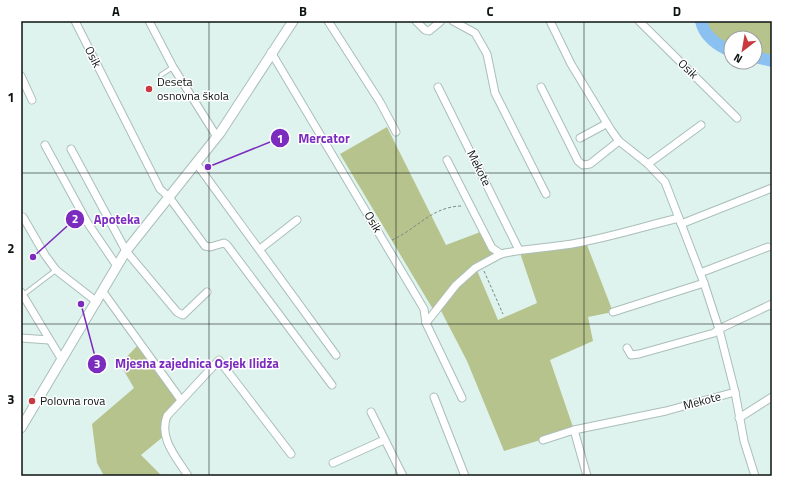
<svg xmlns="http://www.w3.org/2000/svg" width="793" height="497" font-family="'Titillium Web',sans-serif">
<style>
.green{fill:#b7c38c}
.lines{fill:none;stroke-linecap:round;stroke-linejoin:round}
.river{stroke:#8ac1f1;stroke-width:12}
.service-casing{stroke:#aabeba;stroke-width:5.5}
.minor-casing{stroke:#aabeba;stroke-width:9}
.secondary-casing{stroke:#aabeba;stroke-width:11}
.path{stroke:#7b8986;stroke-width:1;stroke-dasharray:3 2;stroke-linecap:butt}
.service{stroke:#fff;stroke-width:3.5}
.minor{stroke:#fff;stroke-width:7}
.secondary{stroke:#fff;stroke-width:9}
.grid{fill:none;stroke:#0c1312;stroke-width:1;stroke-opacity:0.55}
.poi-dot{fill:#c9393f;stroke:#fff;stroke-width:1.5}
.labels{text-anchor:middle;stroke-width:3;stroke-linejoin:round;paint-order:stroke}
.street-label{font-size:12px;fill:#0c1312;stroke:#fff}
.poi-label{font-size:12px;fill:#0c1312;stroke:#fff;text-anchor:start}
.leader{fill:none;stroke:#7b2cbf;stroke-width:1.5}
.callout-dot{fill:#7b2cbf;stroke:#fff;stroke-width:1.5}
.mark-label{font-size:12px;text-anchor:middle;font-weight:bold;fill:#fff}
.callout-label{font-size:13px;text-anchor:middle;font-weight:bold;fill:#7b2cbf;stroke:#fff;stroke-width:3;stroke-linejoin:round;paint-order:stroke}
.neatline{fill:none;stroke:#0c1312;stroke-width:1.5}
.grid-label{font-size:13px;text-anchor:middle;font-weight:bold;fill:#0c1312}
</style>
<rect width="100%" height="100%" fill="#def3ee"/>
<g class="green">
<path d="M698,21H772V63L755,60V38H731V55C716,47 703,39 698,21Z"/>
<polygon points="387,127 446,245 483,231 501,254 476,268 498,320 537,303 519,250 587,245 613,312 588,317 593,341 550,360 574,430 504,451 467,361 439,307 434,311 340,154"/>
<polygon points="137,346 181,400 167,416 164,436 141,455 162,476 104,476 97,463 92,424 134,388 120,364"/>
</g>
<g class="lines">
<g class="river">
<path d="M701,21C704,36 718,46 731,51"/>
<polyline points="755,57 772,61"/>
</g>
<g class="service-casing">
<g id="service">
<polyline points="161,75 173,67"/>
<polyline points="23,295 56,270"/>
</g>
</g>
<g class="minor-casing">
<g id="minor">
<polyline points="75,21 160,189 169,197 205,246 210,247 224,243 227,245 332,385"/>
<polyline points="149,21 173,67 217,137"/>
<polyline points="328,21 380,102 396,132"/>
<polyline points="416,21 425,30 429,31 440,22"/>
<polyline points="453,21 475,33 487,54 495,93 546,194"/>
<polyline points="550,21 571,64 611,130 619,141 648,164 665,182 704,283 719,329 735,392 744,441 755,476"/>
<polyline points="639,21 737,118"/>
<polyline points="271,52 424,309 426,323 462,398"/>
<polyline points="21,76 32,100"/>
<polyline points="438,87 519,250"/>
<polyline points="541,87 578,161 583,165 590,164 619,141"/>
<polyline points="580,138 606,124"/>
<polyline points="45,145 87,222 117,266"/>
<polyline points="71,149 126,251 177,312 183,315 207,292"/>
<path d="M447,160L492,248L501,254C526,248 552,248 577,243C611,237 645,226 679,218"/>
<polyline points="196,163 336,355"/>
<polyline points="648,164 701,125"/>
<polyline points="23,217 45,255 56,270 97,302"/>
<polyline points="681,224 772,188"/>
<polyline points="260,249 297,220"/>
<polyline points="700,273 768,247"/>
<polyline points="21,292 62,360"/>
<polyline points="103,292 181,400"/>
<polyline points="613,312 704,283"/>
<polyline points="426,323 456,285 475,268 501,254"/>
<polyline points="21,338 49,340"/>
<polyline points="627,348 631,355 639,354 714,333 719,329 772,304"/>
<polyline points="434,397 465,476"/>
<polyline points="371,412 403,476"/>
<polyline points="739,418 772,397"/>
<polyline points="574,430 587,476"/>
<polyline points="543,440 574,430 666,411 735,392"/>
<polyline points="333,463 384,440"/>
<path d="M188,476C177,458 158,438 167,416L219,360L291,454"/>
</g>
</g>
<g class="secondary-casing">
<polyline id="secondary" points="21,428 126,251 220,133 293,21"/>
</g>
<g class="path">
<path d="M392,240C417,229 431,207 461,206"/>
<polyline points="484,271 503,314"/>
</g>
<use href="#service" class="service"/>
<use href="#minor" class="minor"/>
<use href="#secondary" class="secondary"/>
</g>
<path class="grid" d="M209,21V476M396,21V476M584,21V476M21,173H772M21,324H772"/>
<g class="poi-dot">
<circle cx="149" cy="89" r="4"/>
<circle cx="32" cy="401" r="4"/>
</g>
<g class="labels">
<g class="street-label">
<text transform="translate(93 57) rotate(63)" y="4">Osik</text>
<text transform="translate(688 69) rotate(44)" y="4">Osik</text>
<text transform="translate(479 168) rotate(63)" y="4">Mekote</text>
<text transform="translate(373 222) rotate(60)" y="4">Osik</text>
<text transform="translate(702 401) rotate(-15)" y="4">Mekote</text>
</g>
<g class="poi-label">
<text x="157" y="86">Deseta<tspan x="157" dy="14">osnovna škola</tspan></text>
<text x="40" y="405">Polovna rova</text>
</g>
</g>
<path class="leader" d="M208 167L280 138M33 257L75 219M81 304L97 364"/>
<g class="callout-dot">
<circle cx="208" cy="167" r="4"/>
<circle cx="33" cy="257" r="4"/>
<circle cx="81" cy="304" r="4"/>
<circle cx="280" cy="138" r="10"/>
<circle cx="75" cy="219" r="10"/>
<circle cx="97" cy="364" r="10"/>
</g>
<g class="mark-label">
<text x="280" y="143">1</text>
<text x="75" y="223">2</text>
<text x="97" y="368">3</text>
</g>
<g class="callout-label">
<text x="324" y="143">Mercator</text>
<text x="117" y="224">Apoteka</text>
<text x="197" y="368">Mjesna zajednica Osjek Ilidža</text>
</g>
<rect width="793" height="497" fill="none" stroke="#ffffff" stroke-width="44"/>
<g transform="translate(743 50) rotate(211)"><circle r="19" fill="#ffffff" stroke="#9ea1a0"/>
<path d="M0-3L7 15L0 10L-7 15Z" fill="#c9393f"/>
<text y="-6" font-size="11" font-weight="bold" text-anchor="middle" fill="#0c1312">N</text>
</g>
<rect x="22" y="22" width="749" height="453" class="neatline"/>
<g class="grid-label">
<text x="116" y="16">A</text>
<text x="303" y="16">B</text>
<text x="490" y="16">C</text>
<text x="677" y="16">D</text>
<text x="11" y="102">1</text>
<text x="11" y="253">2</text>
<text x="11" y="404">3</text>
</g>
</svg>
